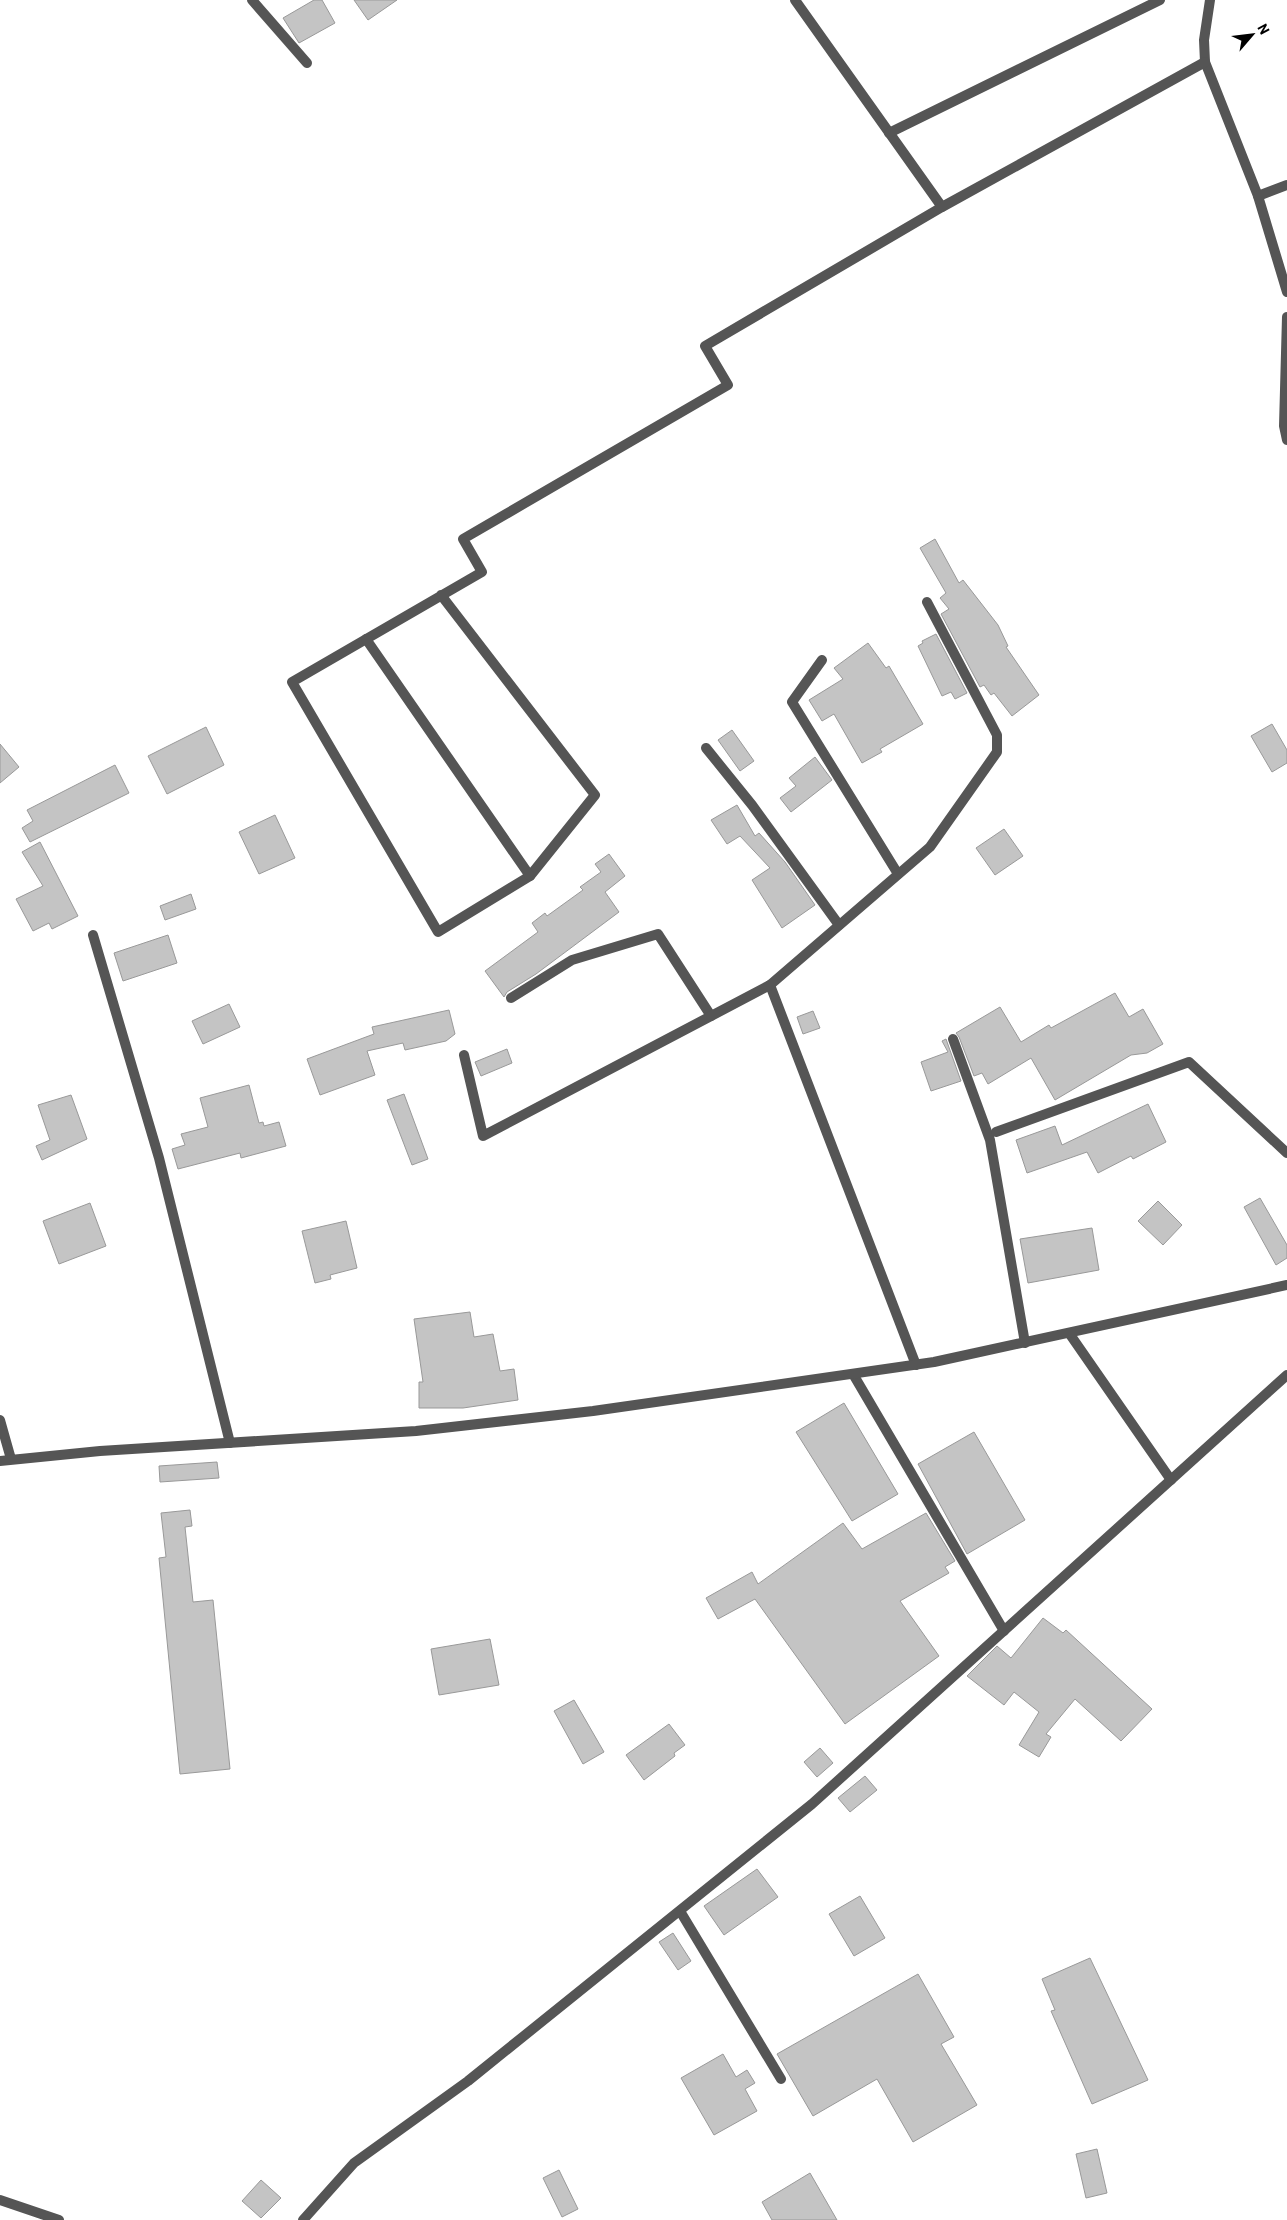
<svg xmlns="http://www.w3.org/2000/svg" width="1287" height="2220" font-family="Barlow,sans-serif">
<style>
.building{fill:#c4c4c4;stroke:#999}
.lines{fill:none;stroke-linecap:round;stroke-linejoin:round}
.minor{stroke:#555;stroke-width:10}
.tertiary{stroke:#555;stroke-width:10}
</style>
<rect width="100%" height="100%" fill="#fff"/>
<g class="building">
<polygon points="314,0 322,0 335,23 299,43 283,18"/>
<polygon points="354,0 397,0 368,20"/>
<polygon points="935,539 959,583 963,580 998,625 1008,646 1006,647 1039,695 1012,716 994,693 991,695 984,685 980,687 941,614 949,609 940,598 946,593 920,548"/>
<polygon points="936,634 967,693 955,699 951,692 942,696 918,646 923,643 922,641"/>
<polygon points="868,643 886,668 889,666 923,724 880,749 882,752 862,763 834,714 822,721 809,700 843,679 834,668"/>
<polygon points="1272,724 1287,750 1287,763 1272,772 1251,736"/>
<polygon points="206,727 224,765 167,794 148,756"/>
<polygon points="732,730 754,761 740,771 718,740"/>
<polygon points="0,744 19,767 0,783"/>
<polygon points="815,757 832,780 791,812 780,798 796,786 789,778"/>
<polygon points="115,765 129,793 30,842 22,828 33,821 27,810"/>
<polygon points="737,805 755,836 759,833 785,862 815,905 782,928 752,880 770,868 740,836 727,844 711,820"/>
<polygon points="275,815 295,858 259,874 239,832"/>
<polygon points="1004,829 1023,856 995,875 976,848"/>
<polygon points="40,842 78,916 52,929 49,923 33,931 16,899 43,886 22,852"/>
<polygon points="609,854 625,876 605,892 619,912 536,974 507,992 504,997 485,971 538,932 532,923 545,913 547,916 583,890 580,887 601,872 595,864"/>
<polygon points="191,894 196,909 165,920 160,906"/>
<polygon points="168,935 177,963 123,981 114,953"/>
<polygon points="1115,993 1129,1017 1143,1009 1163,1044 1147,1053 1131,1055 1055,1100 1031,1058 988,1084 982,1073 974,1076 959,1037 956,1033 1000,1007 1021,1042 1049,1025 1051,1028"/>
<polygon points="229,1004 240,1027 203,1044 192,1021"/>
<polygon points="449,1010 455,1034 446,1041 405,1050 403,1043 367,1051 375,1075 320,1095 307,1059 374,1034 372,1027"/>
<polygon points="813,1011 820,1028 803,1034 797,1017"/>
<polygon points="946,1039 961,1081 931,1091 921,1062 948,1052 942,1041"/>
<polygon points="507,1049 512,1063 481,1076 475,1062"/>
<polygon points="249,1085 259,1123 263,1122 264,1126 279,1122 286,1146 241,1158 240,1153 178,1169 172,1149 185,1145 181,1134 208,1127 200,1098"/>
<polygon points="404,1094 428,1159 412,1165 387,1100"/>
<polygon points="71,1095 87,1139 42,1160 36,1146 50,1140 38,1105"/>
<polygon points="1148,1104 1166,1142 1133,1159 1131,1156 1098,1173 1087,1152 1027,1173 1016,1140 1055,1126 1062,1145"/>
<polygon points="1260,1198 1287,1245 1287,1258 1276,1265 1244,1207"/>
<polygon points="1158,1201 1182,1225 1163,1245 1138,1221"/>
<polygon points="90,1203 106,1246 59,1264 43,1221"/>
<polygon points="346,1221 357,1268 330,1275 331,1279 315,1283 302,1231"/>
<polygon points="1092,1228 1099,1270 1028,1283 1020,1239"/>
<polygon points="470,1312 474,1337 493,1334 500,1371 514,1369 518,1400 463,1408 419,1408 419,1382 423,1382 414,1319"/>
<polygon points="844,1403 898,1494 852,1521 796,1432"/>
<polygon points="974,1432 1025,1520 967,1554 918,1464"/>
<polygon points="217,1462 219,1478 160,1482 159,1466"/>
<polygon points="190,1510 192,1526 185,1527 193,1602 213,1600 230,1769 180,1774 159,1558 166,1557 161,1513"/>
<polygon points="926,1513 955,1561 945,1567 949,1573 900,1601 939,1656 845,1724 755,1599 718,1619 706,1598 752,1572 758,1584 843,1523 862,1549"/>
<polygon points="1043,1618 1063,1633 1066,1630 1152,1709 1121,1741 1075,1699 1046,1734 1051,1737 1039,1757 1019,1745 1039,1712 1014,1692 1004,1705 967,1676 997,1646 1011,1658"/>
<polygon points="490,1639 499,1685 439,1695 431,1649"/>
<polygon points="574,1700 604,1752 583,1764 554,1711"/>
<polygon points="669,1724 685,1745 674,1753 675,1756 644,1780 626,1755"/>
<polygon points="820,1748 833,1763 817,1777 804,1762"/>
<polygon points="865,1776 877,1790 850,1812 838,1798"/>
<polygon points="757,1869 778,1897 724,1935 704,1906"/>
<polygon points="860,1896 885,1938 854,1956 829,1914"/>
<polygon points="673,1933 691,1961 678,1970 659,1942"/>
<polygon points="1090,1958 1148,2080 1092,2104 1051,2011 1055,2010 1042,1979"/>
<polygon points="918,1974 954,2037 941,2044 977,2105 913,2142 877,2079 813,2116 777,2054"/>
<polygon points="723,2054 736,2077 747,2070 755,2083 745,2089 757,2111 714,2135 681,2078"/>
<polygon points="1097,2149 1107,2193 1086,2198 1076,2154"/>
<polygon points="559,2170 578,2209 562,2217 543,2178"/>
<polygon points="810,2173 837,2220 772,2220 762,2202"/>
<polygon points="261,2180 281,2198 261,2218 242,2201"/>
</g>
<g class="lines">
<g class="minor">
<polyline points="252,0 307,63"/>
<polyline points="795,0 942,207"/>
<polyline points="1210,0 1204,40 1205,62 1258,196 1287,292"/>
<polyline points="889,133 1160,0"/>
<polyline points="1258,196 1287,185"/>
<polyline points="1287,317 1284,426 1287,440"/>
<path d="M441,595L595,795L530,876L438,932L292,682C356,645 419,608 482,572L463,539L728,385L705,346L942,207L1205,62"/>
<polyline points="366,639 530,876"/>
<polyline points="822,660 792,702 898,874"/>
<polyline points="706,748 752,805 839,925"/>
<polyline points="93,935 159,1158 230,1443"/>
<polyline points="770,985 916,1365"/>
<polyline points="511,998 572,960 658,934 711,1016"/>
<polyline points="953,1039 990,1140 1025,1343"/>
<polyline points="464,1055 483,1136 770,985 930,847 997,752 997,735 927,602"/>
<polyline points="996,1132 1189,1062 1287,1153"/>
<polyline points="1069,1333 1171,1480"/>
<polyline points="853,1374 1004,1631"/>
<polyline points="0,1420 11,1459"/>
<polyline points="680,1911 781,2079"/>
<polyline points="0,2200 59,2220"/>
<polyline points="303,2220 354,2163 468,2081 812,1804 1287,1375"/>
</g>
<polyline class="tertiary" points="0,1461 100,1451 416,1431 593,1411 934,1362 1287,1285"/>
</g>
<g transform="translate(1252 35) rotate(62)" stroke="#ffffff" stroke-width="4" paint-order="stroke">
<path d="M0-4L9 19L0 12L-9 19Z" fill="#000000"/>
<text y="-8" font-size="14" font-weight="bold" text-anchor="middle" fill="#000000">N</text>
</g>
</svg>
